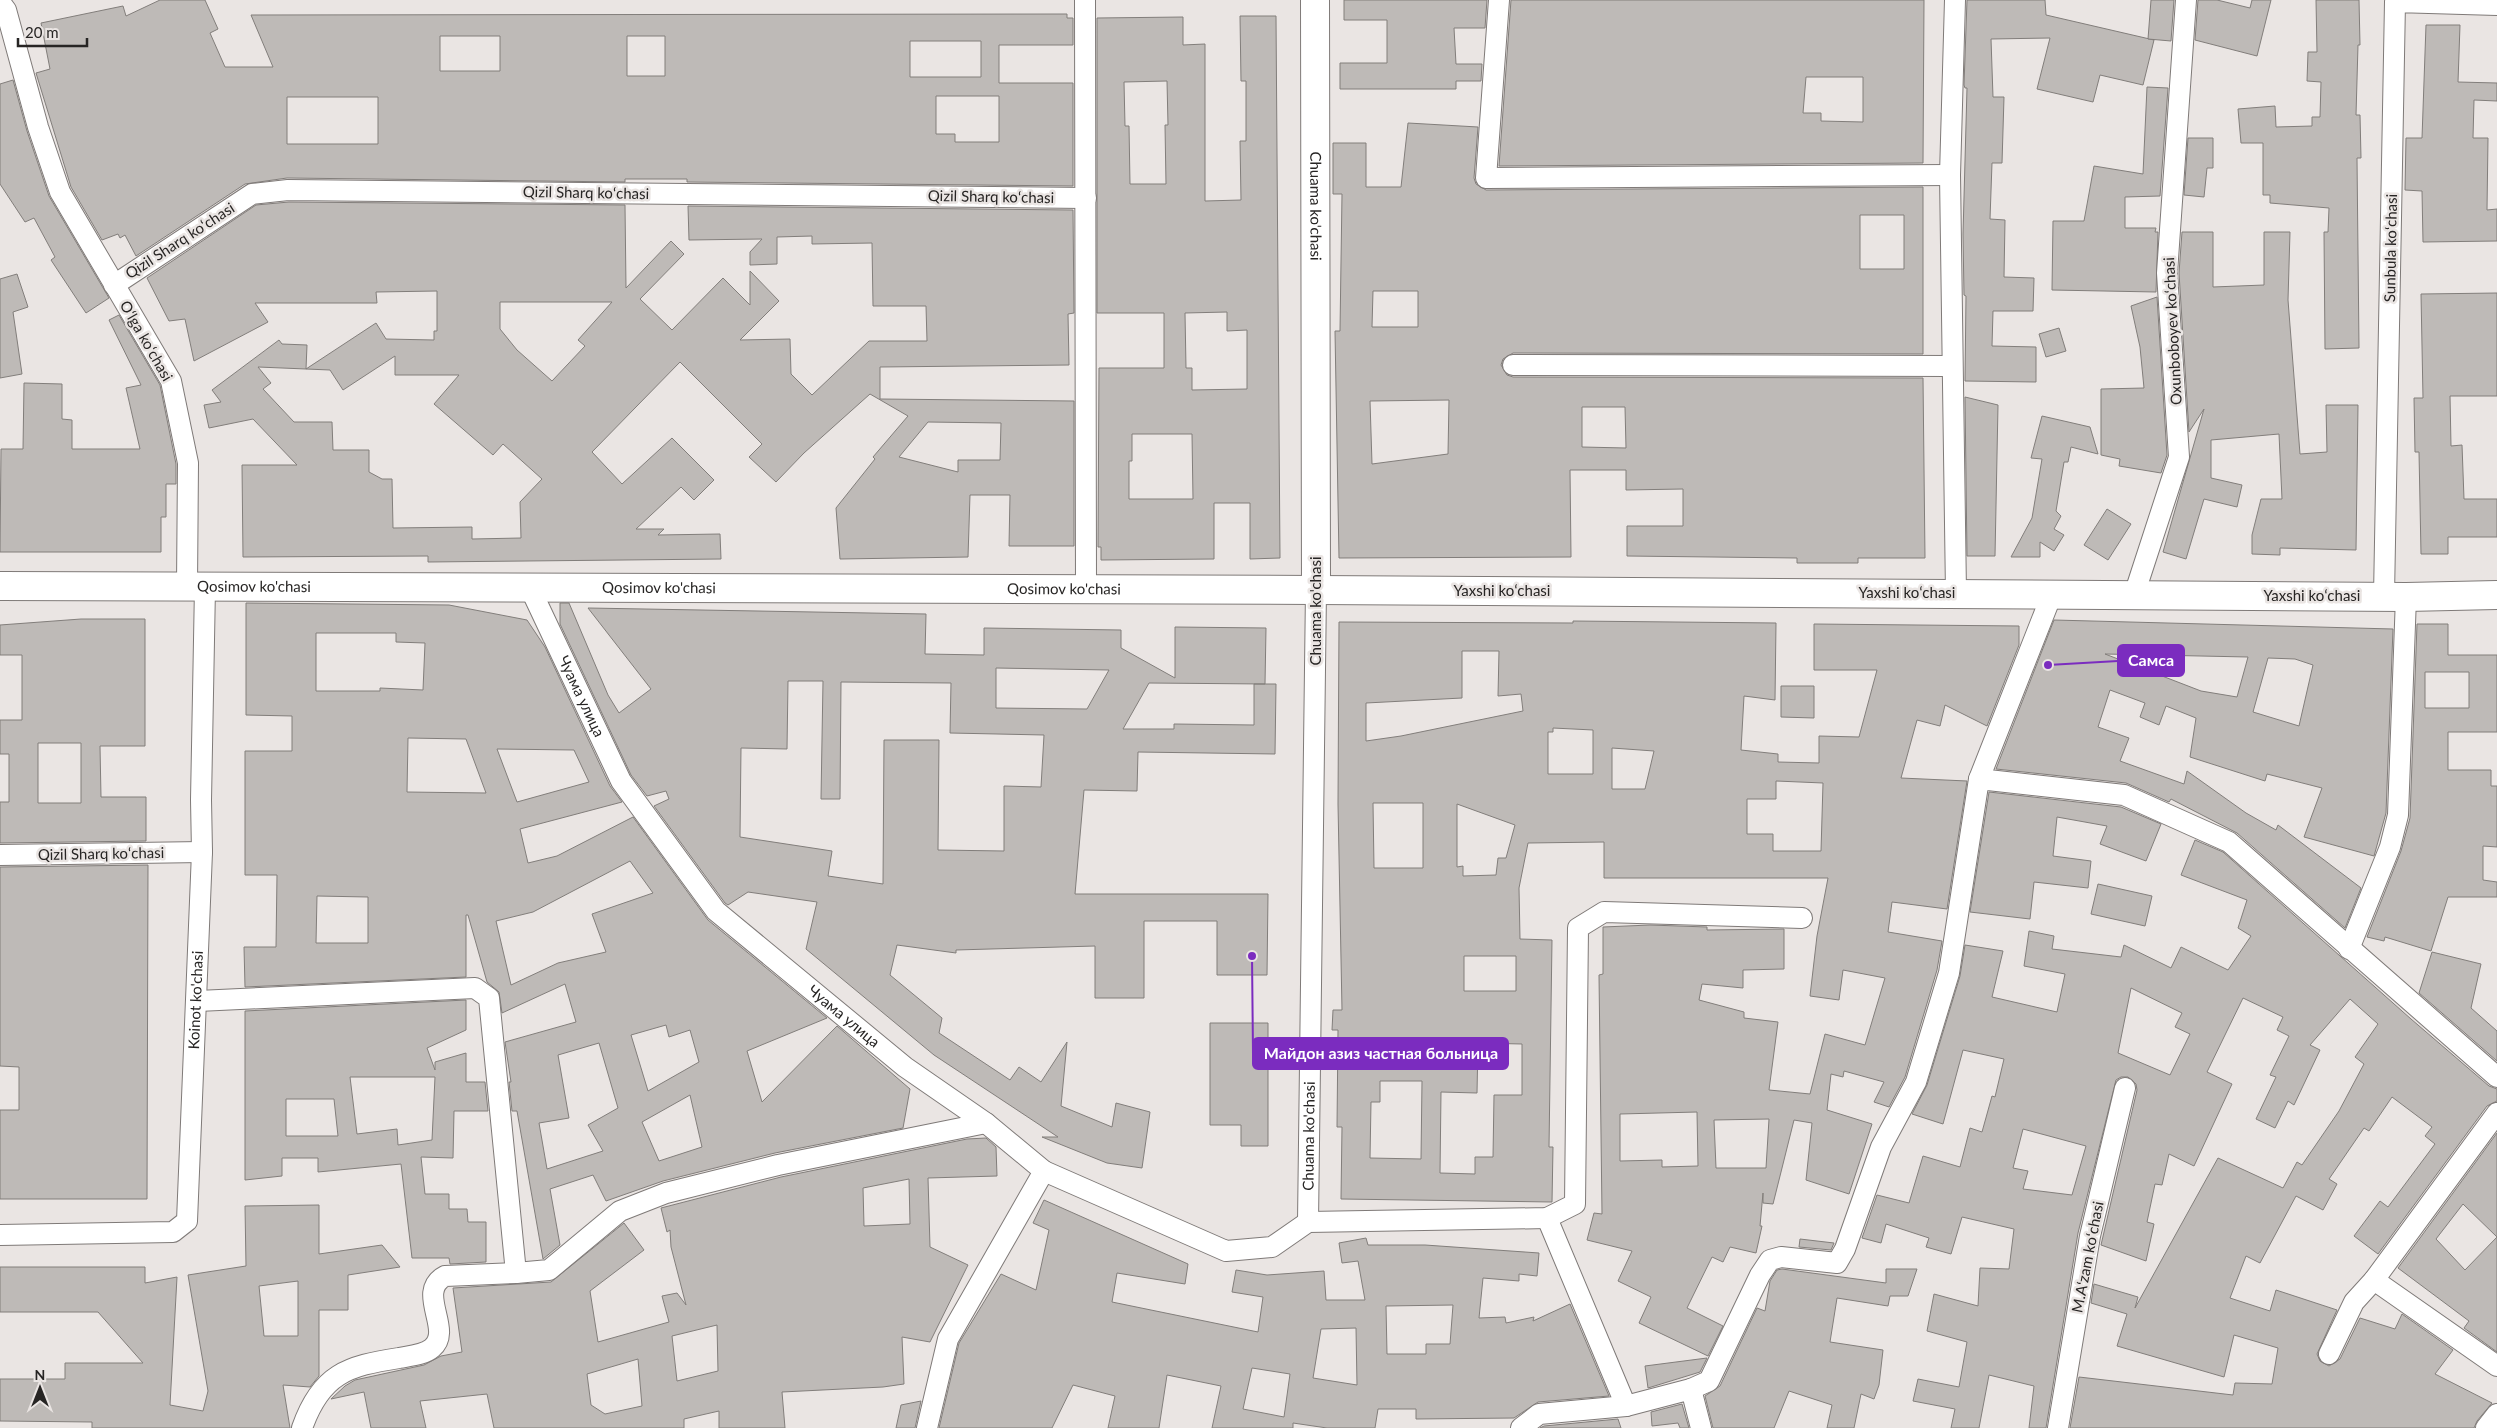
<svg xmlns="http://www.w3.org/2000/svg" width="2497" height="1428" font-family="Lato,sans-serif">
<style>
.building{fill:#bebab7;stroke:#827e7b;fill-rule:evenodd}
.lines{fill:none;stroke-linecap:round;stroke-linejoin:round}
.street-casing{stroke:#7f7a78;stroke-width:22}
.secondary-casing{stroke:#7f7a78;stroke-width:30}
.street{stroke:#fff;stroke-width:20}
.secondary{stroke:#fff;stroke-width:28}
.labels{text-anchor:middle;stroke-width:5;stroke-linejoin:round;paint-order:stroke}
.street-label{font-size:15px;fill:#272524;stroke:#eae5e3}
.leader{fill:none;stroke:#7b2cbf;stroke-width:2}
.callout-dot{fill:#7b2cbf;stroke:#eae5e3;stroke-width:2}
.callout{fill:#7b2cbf;stroke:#7b2cbf;stroke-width:2}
.callout-label{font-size:16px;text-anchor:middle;font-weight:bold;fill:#fff}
</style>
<rect width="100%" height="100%" fill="#eae5e3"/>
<g class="building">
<path d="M160,0H205L218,29L210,33L225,67H273L251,15L1067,14V18H1073V45H999V83H1073V186L687,182V179H625V182L287,178L245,184L136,256L125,235L120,238L118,234L102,240L71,187L36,73L50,69L41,23L123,6L126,16ZM440,36H500V71H440ZM627,36H665V76H627ZM910,41H981V77H910ZM936,96H999V142H955V134H936ZM287,97H378V144H287Z"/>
<polygon points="1344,0 1487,0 1485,28 1454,28 1456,64 1482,64 1481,81 1456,81 1456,89 1340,89 1340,63 1387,63 1387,20 1344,20"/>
<path d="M1511,0H1924L1923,163L1499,166ZM1806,77H1863V122L1821,121V113H1803Z"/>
<polygon points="1967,0 2045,0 2046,15 2154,40 2143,85 2100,75 2093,102 2037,89 2050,38 1991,39 1993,97 2004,97 2002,163 1992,163 1990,219 2005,220 2004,277 2034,278 2033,311 1993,311 1992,346 2036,347 2036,382 1965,381 1966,296 1964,295 1963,234 1967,88 1965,88 1964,85"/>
<polygon points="2151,0 2174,0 2171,41 2148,39"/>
<polygon points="2198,0 2217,0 2250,8 2252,0 2271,0 2257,56 2195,40"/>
<polygon points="2316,0 2359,0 2360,45 2358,45 2356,115 2360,115 2361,158 2357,158 2359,348 2325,349 2324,232 2328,232 2329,208 2270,203 2270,195 2263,195 2263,143 2241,143 2238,109 2275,106 2276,127 2312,126 2312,117 2320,117 2321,82 2307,81 2308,52 2317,52"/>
<path d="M1240,16H1276L1280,558L1250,559V503H1214V559L1101,560V547H1098L1099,368H1164V313H1097V18L1183,17V45L1205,44V201L1241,200L1240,141H1246V81H1241ZM1167,81L1168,125H1165L1166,184H1130L1129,126H1125L1124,82ZM1227,312V331L1247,330V389L1192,390V368H1186L1185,313ZM1132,434H1192L1193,499H1129V461H1132Z"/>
<polygon points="2426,25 2460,25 2458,82 2497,83 2497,101 2474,100 2473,138 2488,138 2487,210 2497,209 2497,241 2423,242 2422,191 2405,190 2406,138 2422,138"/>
<polygon points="13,80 27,131 49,196 109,298 86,313 51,260 55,257 34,218 25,222 0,184 0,84"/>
<polygon points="2147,87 2168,88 2160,196 2125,197 2125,228 2156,228 2155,232 2158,232 2156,292 2052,290 2053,221 2084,221 2094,166 2143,174"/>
<path d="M1408,123L1478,127L1474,178L1476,184L1486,190L1923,187V354L1513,353L1503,359L1501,365L1507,375L1513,377L1923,378L1925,558H1858V563H1797V558L1627,556V526H1683V489L1626,490V470H1570L1571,557L1339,558L1335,331H1340L1342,194H1333V143H1366V187H1401ZM1860,215H1904V269H1860ZM1373,291H1418V327H1372ZM1449,400L1448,454L1372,464L1370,401ZM1582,407H1625L1626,448L1582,447Z"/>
<polygon points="2188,138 2213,138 2213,168 2207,168 2204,197 2184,195"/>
<path d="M289,202L625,205L626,288L671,241L684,254L640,299L672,330L723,278L750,305V271L779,301L740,340L790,339L791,374L812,395L869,341H927L926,306H873L872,243L812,244V236L777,237V264L750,265V252L762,239L689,240L688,206L1073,210L1074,313L1068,314L1069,365L880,367V399L1074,401V546H1009L1010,495H970L968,557L840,559L836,508L875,459L873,457L908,416L870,394L804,453L776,482L749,457L762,444L680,362L592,452L622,484L672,438L714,480L694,500L681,487L636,529H664L658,535L720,534L721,559L428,562V556L243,557L242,465H297L253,419L209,428L204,405L221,402L212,390L279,340L282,344L307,345L306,369L376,323L386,339L434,340V331H437V291L376,292L377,303H255L268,322L194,361L185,319L169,321L147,278L256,205ZM500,302H612L578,340L585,346L552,381L517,350L500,329ZM395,356V375H459L434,404L493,455L503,444L542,479L520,502L521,538L472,539V527L393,528L392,479H382L369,472V450H333L332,422H294L263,389L271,383L258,367L330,370L343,390ZM928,422L1001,423L1000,460H958V472L899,457Z"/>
<polygon points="2182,232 2213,232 2213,287 2264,285 2264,232 2290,232 2288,300 2300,454 2327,452 2326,405 2358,405 2356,550 2280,548 2280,555 2252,554 2252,535 2261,499 2282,499 2279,434 2211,440 2211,478 2242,485 2237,507 2204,499 2186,559 2163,552 2204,409 2189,432 2179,273"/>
<polygon points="17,274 28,307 13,312 22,374 0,378 0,279"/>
<polygon points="2497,293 2497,396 2450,396 2451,446 2462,445 2464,499 2497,499 2497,537 2448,537 2448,554 2421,554 2419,452 2415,452 2414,398 2423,398 2421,294"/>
<polygon points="2157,297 2167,455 2161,473 2119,466 2120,459 2101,455 2101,389 2144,388 2140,347 2131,306"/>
<polygon points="119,315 160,385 176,464 176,484 166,484 166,517 161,517 161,552 0,552 1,449 23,449 24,383 62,384 62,419 72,420 72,449 140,449 126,388 141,385 109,320"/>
<polygon points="2059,328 2066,351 2046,357 2039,334"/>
<polygon points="1965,397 1998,405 1995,556 1967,556"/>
<polygon points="2042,416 2090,427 2098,454 2071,447 2068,462 2064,462 2056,511 2061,516 2054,529 2064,535 2054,551 2040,542 2040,557 2011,557 2032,518 2042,459 2031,458"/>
<polygon points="2107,509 2131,524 2108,560 2084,545"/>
<path d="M246,603L449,605L527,620L545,647L610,786L622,802L520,829L528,863L557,856L633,817L708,920L827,1018L747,1051L762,1102L837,1026L910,1089L903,1128L775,1153L663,1181L606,1201L593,1175L550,1189L560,1245L543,1259L517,1111H512L509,1082H511L505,1042L576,1022L565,984L502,1013L499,992L487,982L468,915H466V977L245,987L244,947H276L277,875H245V751H292V716L246,715ZM316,633H396V642L425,643L423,690L380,688V691H316ZM408,738L466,739L486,793L407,792ZM497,749L574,750L589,782L517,802ZM630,861L653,893L592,914L606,952L558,963L511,985L496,921L533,912ZM317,896L368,897V943H316ZM666,1025L669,1037L690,1030L699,1062L648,1091L631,1035ZM599,1043L618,1108L588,1125L603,1151L547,1169L539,1123L569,1118L558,1055ZM690,1095L702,1147L659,1161L642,1122Z"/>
<path d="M560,603H569L608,695L619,713L651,689L588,608L926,614L925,654L984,655V628L1121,630V648L1175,678V627L1266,628L1265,684L1149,683L1123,729H1174V724L1254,725V684H1276L1275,754L1138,752L1137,791L1084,790L1075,894H1268L1267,975H1217V921H1144V998H1095V946L956,950V953L897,945L890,975L942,1018L939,1033L1010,1080L1019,1067L1041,1082L1067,1042L1061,1106L1112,1127L1116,1103L1150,1112L1142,1168L1107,1163L1042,1137H1058L934,1055L806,949L817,902L748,892L728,905L725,903L654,806L669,799L666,791L647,796L631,775L560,624ZM996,668L1109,670L1087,709L996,708ZM788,681H823L821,799H840L841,682L951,683L950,733L1044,735L1041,787L1004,786V851L938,850L939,740H884L883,884L828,876L832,851L740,837L741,748L787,749Z"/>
<path d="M81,619H145V746H100L101,797H146V841L0,843V802H9V754H0V720H22V655H0V625ZM38,743H81V803H38Z"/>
<path d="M2054,620L2393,629L2386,813L2374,856L2304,837L2322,788L2267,774L2265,781L2190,757L2196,718L2166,706L2159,725L2140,717L2145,703L2110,690L2098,727L2129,738L2120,761L2184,784L2187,771L2246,813L2276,830L2278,825L2361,888L2345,928L2237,833L2171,799L2169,802L2126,783L1996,769ZM2105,654L2248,657L2237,697L2201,691ZM2268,658L2295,659L2313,665L2299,726L2253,712Z"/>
<path d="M1573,621L1776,623L1775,700L1744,696L1741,750L1778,754V762L1819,763V736L1859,737L1877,670H1814V624L2019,626V645L1987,726L1945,705L1940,726L1917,720L1901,778L1967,781L1947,909L1892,902L1888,932L1942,941L1937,970L1905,1077L1889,1107L1874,1102L1884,1082L1844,1071L1843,1077L1831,1074L1827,1110L1872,1124L1849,1194L1806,1180L1812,1123L1794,1120L1773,1204L1763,1203V1193L1760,1226H1762L1756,1253L1730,1247L1723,1262L1712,1257L1687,1308L1723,1326L1708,1356L1639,1323L1651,1297L1618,1281L1632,1251L1587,1240L1594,1213L1602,1214L1599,975L1603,974V927L1650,925L1707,927V930L1784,929V969L1743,970V988L1702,984L1699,1000L1744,1012V1018L1778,1022L1769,1090L1810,1094L1825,1034L1865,1045L1885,978L1843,970L1839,1000L1810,996L1817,936L1828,878H1604V842L1528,843L1519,888L1520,939L1552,940L1549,1147H1553L1552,1202L1341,1199L1342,1127H1337L1338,1030H1332L1333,1010H1342L1338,804L1339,622L1573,623ZM1462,651H1499L1498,696L1521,694L1523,711L1401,736L1366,741V703L1462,698ZM1553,728L1593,730V774H1548V732H1553ZM1612,748L1654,751L1645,789H1612ZM1776,781L1823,783L1821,851H1773V834H1747V799H1776ZM1373,803H1423V868H1374ZM1457,804L1515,825L1506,858H1498L1496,875L1463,876V866L1457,867ZM1464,956H1516V991H1464ZM1478,1043L1522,1044V1095H1494L1493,1157H1475V1174L1440,1173L1441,1092L1477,1093ZM1380,1081H1422L1421,1159L1370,1158L1371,1102H1380ZM1697,1112L1698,1166L1662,1167V1160L1620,1161V1114ZM1769,1119L1766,1168H1716L1714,1120Z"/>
<path d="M2417,624H2448V655H2497V732H2448V770H2491V786H2497V847L2483,846V880L2497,882V897H2448L2431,951L2385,937L2384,941L2367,937L2401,851L2410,818ZM2425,672H2469V708H2425Z"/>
<polygon points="1781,686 1814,686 1814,718 1781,717"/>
<polygon points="1989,792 2121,807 2161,824 2146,861 2100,844 2107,826 2057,817 2053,856 2091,861 2088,888 2034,882 2030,919 1970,912"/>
<path d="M2195,840L2223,852L2411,1019L2489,1086L2497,1089V1101L2487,1106L2378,1254L2354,1236L2380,1201L2388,1207L2435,1144L2425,1136L2432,1127L2392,1097L2369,1131L2364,1128L2329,1179L2337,1184L2323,1210L2296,1196L2260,1263L2246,1256L2230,1298L2270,1311L2276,1290L2337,1310L2317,1354L2320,1361L2329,1366L2340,1359L2360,1318L2395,1329L2402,1314L2453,1350L2435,1374L2492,1403L2477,1421L2474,1428H2070L2079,1377L2233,1395L2235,1383L2272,1384L2278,1348L2234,1335L2224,1377L2117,1346L2127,1314L2091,1303L2094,1284L2138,1297L2135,1308L2218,1158L2283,1188L2297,1162L2302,1165L2339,1111L2364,1064L2355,1057L2378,1024L2350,999L2310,1045L2320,1050L2294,1105L2288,1101L2275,1128L2256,1119L2276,1077L2270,1075L2289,1036L2277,1030L2283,1017L2243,998L2207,1072L2232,1084L2194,1166L2169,1154L2162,1185L2155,1184L2147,1222L2154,1224L2146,1261L2101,1245L2137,1090L2136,1084L2128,1077H2121L2116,1080L2078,1233L2046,1428H2029L2034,1386L1989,1375L1979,1428H1951L1955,1409L1913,1401L1918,1379L1959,1387L1967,1342L1927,1331L1934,1294L1978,1306L1980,1268L2009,1269L2014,1229L1962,1217L1951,1254L1926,1247L1929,1238L1886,1224L1881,1243L1862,1238L1877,1195L1909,1203L1923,1156L1960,1167L1970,1128L1982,1132L1992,1096L1995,1097L2004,1059L1963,1050L1943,1124L1912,1114L1927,1085L1960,976L1965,945L2003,951L1992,997L2057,1012L2065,974L2024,966L2029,931L2054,936L2052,949L2121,957L2124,945L2171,968L2181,947L2228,970L2251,936L2238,928L2247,900L2181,875ZM2131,988L2182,1013L2175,1027L2190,1034L2170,1075L2118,1053ZM2023,1129L2086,1146L2072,1195L2023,1189L2028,1171L2013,1168Z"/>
<polygon points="148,865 147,1199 0,1199 0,1110 19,1110 19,1067 0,1066 0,867"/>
<polygon points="2098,884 2152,896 2145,926 2091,914"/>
<polygon points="2432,952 2481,964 2471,1008 2497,1031 2497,1061 2419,993"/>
<path d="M466,1000V1030L427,1048L435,1070V1062L466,1053V1082H485L488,1111H454L453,1158L421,1157L425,1194H449V1209H467L468,1222H486V1262L450,1264L449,1258H412L401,1164L318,1172V1158H282V1176L245,1180V1011ZM350,1077H435L432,1140L398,1145L397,1129L357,1134ZM286,1099H334L338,1136H286Z"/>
<polygon points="1210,1023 1268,1023 1268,1146 1241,1146 1241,1125 1210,1125"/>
<polygon points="2497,1133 2497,1237 2463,1204 2436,1239 2465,1270 2497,1237 2497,1352 2464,1328 2469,1321 2398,1268"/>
<path d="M986,1138L996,1147L997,1176L928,1178L930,1247L968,1265L930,1342L902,1337L904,1384L883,1387L782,1392L785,1428H719V1411L684,1419V1428H494L487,1394L420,1401L426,1428H371L364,1392L331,1399L345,1386L355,1380L424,1365L441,1356L462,1352L453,1288L551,1282L624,1223L644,1250L590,1291L598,1342L669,1322L662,1296L677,1293L686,1305L671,1247L670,1230L667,1232L661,1208L781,1177L967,1139ZM909,1179L910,1224L864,1226L863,1188ZM717,1325L718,1371L677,1381L672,1336ZM638,1359L642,1406L605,1414L591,1405L587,1374Z"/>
<path d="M1044,1200L1188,1264L1185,1284L1117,1273L1112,1302L1258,1332L1263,1297L1232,1292L1236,1270L1267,1275L1324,1271L1326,1300H1365L1358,1261L1342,1263L1339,1243L1366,1238L1368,1245H1425L1539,1253L1537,1276L1519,1274V1281L1483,1278L1479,1318L1505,1317L1506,1323L1534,1317L1533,1321L1570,1304L1609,1396L1538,1402L1514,1418L1416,1419V1409H1378L1375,1428H1327L1293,1423V1428H1212L1221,1386L1167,1375L1159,1428H1108L1115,1396L1073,1385L1052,1428H939L959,1343L1001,1274L1036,1290L1049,1230L1033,1223ZM1453,1305L1450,1344H1426V1354H1387L1386,1306ZM1356,1328L1357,1385L1313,1378L1321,1329ZM1252,1368L1290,1374L1284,1417L1243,1409Z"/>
<path d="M319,1205V1254L382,1245L400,1267L348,1275V1310H319V1376L310,1387L283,1385L290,1428H92V1422L0,1421V1379H65V1363H143L98,1312H0V1267H145V1283L177,1277L170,1405L203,1411L208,1391L188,1275L246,1266L245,1206ZM298,1281V1336H264L259,1286Z"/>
<polygon points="1800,1239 1834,1243 1831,1250 1799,1247"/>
<polygon points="1782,1269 1886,1283 1886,1269 1917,1269 1908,1296 1890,1296 1888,1306 1837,1298 1830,1342 1883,1350 1879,1385 1874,1399 1861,1394 1854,1428 1827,1428 1832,1405 1789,1391 1774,1428 1713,1428 1705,1396 1720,1386 1757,1308 1765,1311 1770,1281 1777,1270"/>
<polygon points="1707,1358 1700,1372 1648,1388 1645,1366"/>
<polygon points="921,1401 915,1428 896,1428 901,1405"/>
<polygon points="1682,1404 1689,1428 1680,1428 1678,1423 1652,1426 1651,1412"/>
<polygon points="1618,1419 1621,1428 1540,1428 1544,1426"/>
</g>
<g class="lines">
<g class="street-casing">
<g id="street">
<polyline points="1085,0 1086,591"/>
<polyline points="1499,0 1486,178 1950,175"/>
<polyline points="1955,0 1950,175 1956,593"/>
<polyline points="0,2 6,10 38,127 60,192 171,381 188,463 187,586"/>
<polyline points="114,285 252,194 288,190 1086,198"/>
<polyline points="1513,365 1951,366"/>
<path id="s1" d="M530,588L621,781L716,911L905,1067L986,1123L1044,1171L948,1339L927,1428"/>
<polyline points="2134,595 2179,457 2167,273 2186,0"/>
<polyline points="2384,596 2395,2 2497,5"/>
<polyline points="1979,779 2052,594"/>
<polyline points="0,855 202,852"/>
<polyline points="2349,949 2390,847 2398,815 2406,597"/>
<polyline points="198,1001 475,988 489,998 516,1273 549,1270 620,1211 666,1193 778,1165 986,1123"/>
<polyline points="2497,1113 2374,1280 2497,1366"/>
<polyline points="1044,1171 1226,1251 1272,1247 1308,1222 1547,1218 1575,1204 1578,928 1604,912 1802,918"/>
<polyline points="1547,1218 1626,1406"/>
<path id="s2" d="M1308,1222L1316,590"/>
<path id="s3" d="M0,1235L173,1232L187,1221L202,852L201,800L205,587"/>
<polyline points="2329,1354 2354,1302 2374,1280"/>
<polyline points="1691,1389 1709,1381 1760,1275 1770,1260 1781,1257 1837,1263 1845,1249 1881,1147 1916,1082 1949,973 1979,779 2124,795 2229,842 2497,1077"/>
<path d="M302,1428C321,1374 347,1366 399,1358C409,1356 424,1355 432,1348C454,1330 415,1292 445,1276L516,1273"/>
<polyline points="1521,1428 1539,1414 1626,1406 1691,1389 1701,1428"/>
<polyline points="2058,1428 2090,1236 2125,1088"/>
<polyline points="2486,1428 2497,1414"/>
</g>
</g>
<g class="secondary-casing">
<g id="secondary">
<path id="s4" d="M1315,0L1316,590"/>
<path id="s5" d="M0,586L1316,590L2406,597L2497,595"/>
</g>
</g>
<use href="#street" class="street"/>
<use href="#secondary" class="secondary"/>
</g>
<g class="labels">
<g class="street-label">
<text transform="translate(586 193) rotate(1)" y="5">Qizil Sharq koʻchasi</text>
<text transform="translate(991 197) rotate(1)" y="5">Qizil Sharq koʻchasi</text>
<text dy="5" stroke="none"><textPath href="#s4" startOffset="206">Chuama ko'chasi</textPath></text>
<text transform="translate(180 241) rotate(-33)" y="5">Qizil Sharq koʻchasi</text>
<text transform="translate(2391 248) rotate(-89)" y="5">Sunbula koʻchasi</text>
<text transform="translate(2173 331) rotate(-93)" y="5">Oxunboboyev koʻchasi</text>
<text transform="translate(146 341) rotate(60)" y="5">Oʻlga koʻchasi</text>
<text dy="5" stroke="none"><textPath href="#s5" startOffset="254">Qosimov ko'chasi</textPath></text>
<text dy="5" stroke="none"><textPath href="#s5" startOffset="659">Qosimov ko'chasi</textPath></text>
<text dy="5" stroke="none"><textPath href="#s5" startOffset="1064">Qosimov ko'chasi</textPath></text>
<text x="1502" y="596">Yaxshi koʻchasi</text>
<text x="1907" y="598">Yaxshi koʻchasi</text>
<text x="2312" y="601">Yaxshi koʻchasi</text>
<text transform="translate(1316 611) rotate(-90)" y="5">Chuama ko'chasi</text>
<text dy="5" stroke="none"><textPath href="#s1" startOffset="120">Чуама улица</textPath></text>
<text transform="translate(101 854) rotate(-1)" y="5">Qizil Sharq koʻchasi</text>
<text dy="5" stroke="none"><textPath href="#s3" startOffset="412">Koinot ko'chasi</textPath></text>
<text dy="5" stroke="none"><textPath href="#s1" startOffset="540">Чуама улица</textPath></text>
<text dy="5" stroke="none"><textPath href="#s2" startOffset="86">Chuama ko'chasi</textPath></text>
<text transform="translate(2088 1257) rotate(-79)" y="5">M.Aʻzam koʻchasi</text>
</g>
</g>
<path class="leader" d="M2048 665L2118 661M1252 956L1253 1053"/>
<g class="callout-dot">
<circle cx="2048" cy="665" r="5"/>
<circle cx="1252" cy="956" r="5"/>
</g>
<g class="callout">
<rect x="2118" y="645" width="66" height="31" rx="5"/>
<rect x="1253" y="1038" width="255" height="31" rx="5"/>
</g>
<g class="callout-label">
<text x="2151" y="666">Самса</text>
<text x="1381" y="1059">Майдон азиз частная больница</text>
</g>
<g transform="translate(40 1388)" stroke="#eae5e3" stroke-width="4" paint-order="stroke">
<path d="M0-4L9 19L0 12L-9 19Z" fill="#272524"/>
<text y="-8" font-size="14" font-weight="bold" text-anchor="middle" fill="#272524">N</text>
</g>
<path d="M18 38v8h69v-8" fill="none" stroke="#272524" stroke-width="2.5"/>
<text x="25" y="38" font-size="15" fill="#272524" stroke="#eae5e3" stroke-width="4" paint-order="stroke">20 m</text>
</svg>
